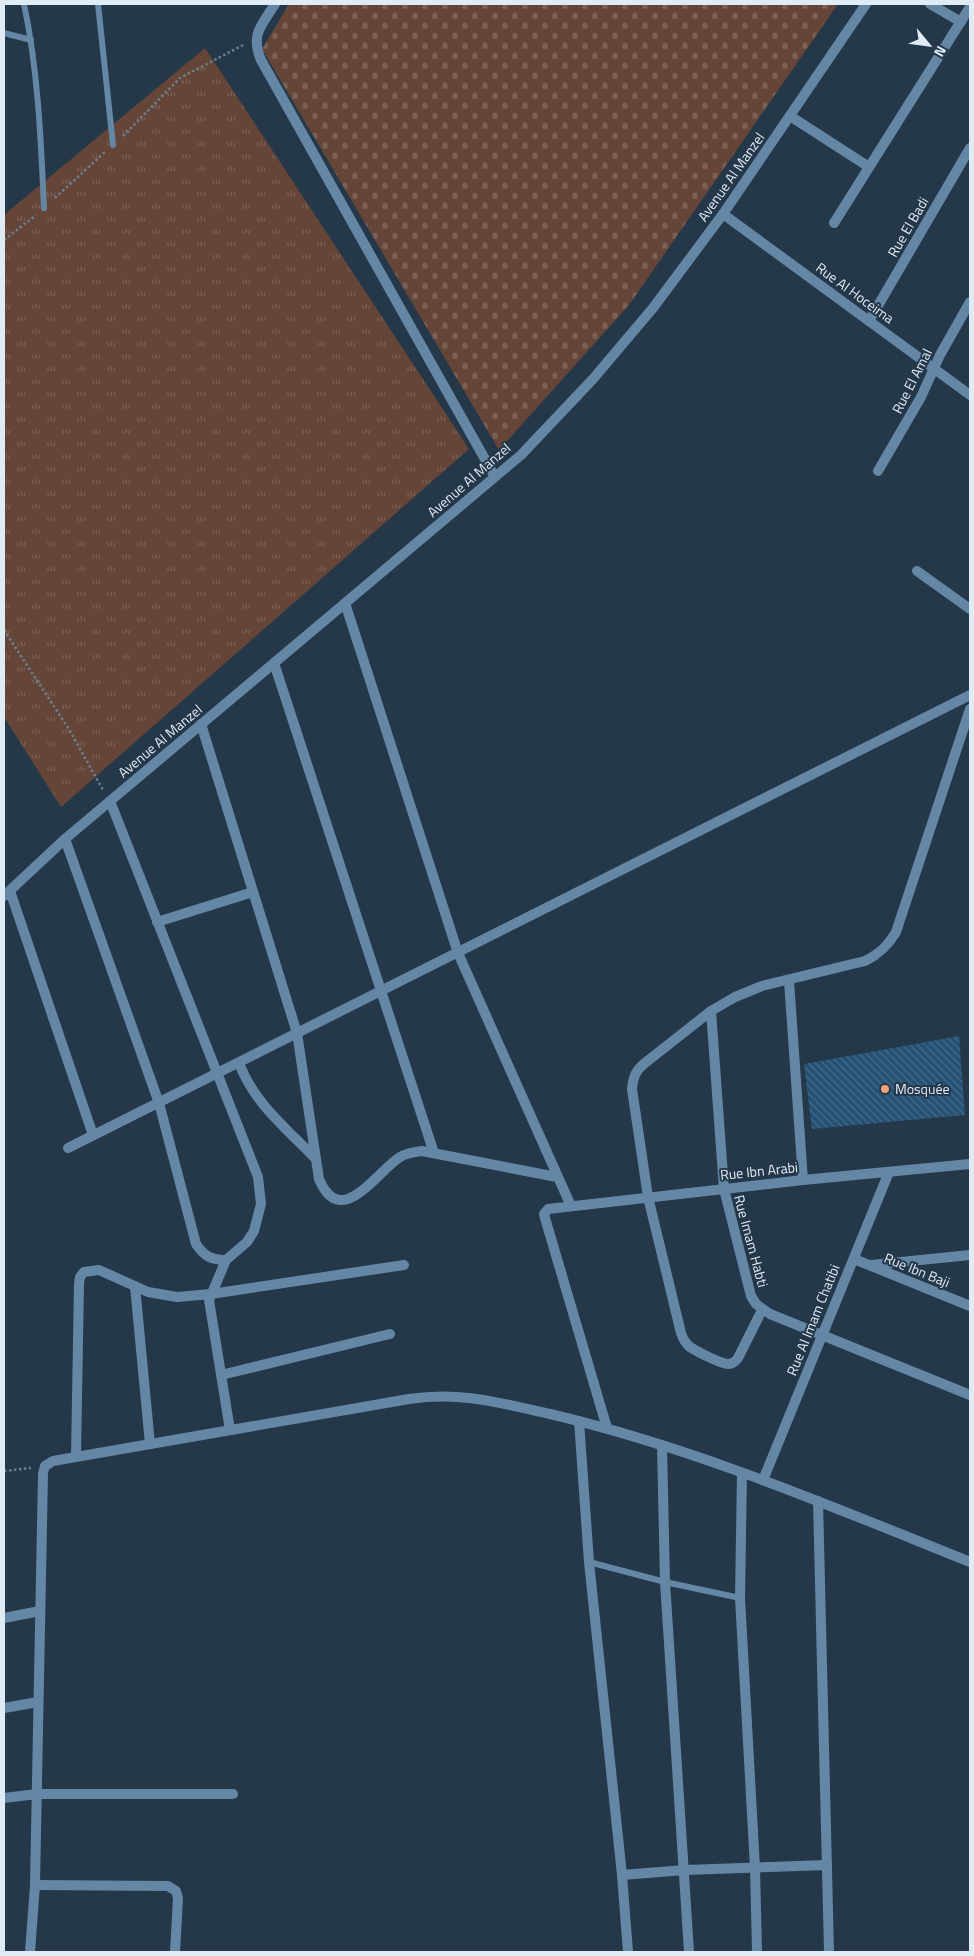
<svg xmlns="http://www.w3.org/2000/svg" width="974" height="1956" font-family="'Titillium Web',sans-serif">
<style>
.grass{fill:url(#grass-tufts)}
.cemetery{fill:url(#cemetery-stones)}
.building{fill:url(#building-back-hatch)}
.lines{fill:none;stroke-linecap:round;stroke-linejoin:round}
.path{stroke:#6d7e8c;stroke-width:2.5;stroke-dasharray:2.5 2.5;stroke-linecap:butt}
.service{stroke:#6487a6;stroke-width:6}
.minor{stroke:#6487a6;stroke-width:10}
.poi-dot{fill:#f1a17c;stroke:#243849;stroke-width:2}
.labels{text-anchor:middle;stroke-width:4;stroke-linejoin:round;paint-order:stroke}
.street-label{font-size:14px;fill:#dfecf6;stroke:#243849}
.poi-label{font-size:14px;fill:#dfecf6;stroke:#243849;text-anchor:start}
</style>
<defs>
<pattern id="grass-tufts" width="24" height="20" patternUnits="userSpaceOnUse" patternTransform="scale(1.25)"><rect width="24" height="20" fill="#644537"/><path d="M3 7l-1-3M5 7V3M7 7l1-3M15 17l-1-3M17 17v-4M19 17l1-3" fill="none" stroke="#7a6055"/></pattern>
<pattern id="cemetery-stones" width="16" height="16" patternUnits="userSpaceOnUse" patternTransform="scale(1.25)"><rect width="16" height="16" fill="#644537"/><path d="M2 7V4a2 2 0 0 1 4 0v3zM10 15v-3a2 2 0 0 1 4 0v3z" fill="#7a6055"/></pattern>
<pattern id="building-back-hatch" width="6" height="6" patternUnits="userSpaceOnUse" patternTransform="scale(1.25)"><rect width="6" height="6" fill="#255174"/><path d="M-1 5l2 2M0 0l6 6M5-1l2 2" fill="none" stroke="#446a88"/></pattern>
</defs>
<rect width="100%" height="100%" fill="#243849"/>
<polygon class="grass" points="205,48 469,449 61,807 4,717 4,215"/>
<polygon class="cemetery" points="289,4 838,4 629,305 499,450 262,49"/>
<polygon class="building" points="959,1036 965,1115 812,1129 804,1064"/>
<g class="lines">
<g class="path">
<polyline points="123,136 180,78 245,44"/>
<polyline points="55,198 106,151"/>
<polyline points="4,240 36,215"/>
<polyline points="4,630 70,731 103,790"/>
<polyline points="4,1471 31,1468"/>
</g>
<g class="service">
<path d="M24,4C38,70 41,140 44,208"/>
<polyline points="98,4 113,145"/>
<polyline points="4,33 31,40"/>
<polyline points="589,1562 665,1582 740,1598"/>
</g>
<g class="minor">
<path d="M275,4C262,25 250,34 261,60L495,477"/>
<polyline points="930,4 961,22"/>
<polyline points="790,116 869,167"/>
<polyline points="723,214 970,395"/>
<polyline points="834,223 970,7"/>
<polyline points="869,321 970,148"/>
<polyline points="878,471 921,397 940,355 970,302"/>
<polyline points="917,571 970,609"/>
<polyline points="345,603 458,953 571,1206"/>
<polyline points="274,663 434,1153"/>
<path d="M201,724L297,1033L319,1179C341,1231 376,1172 400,1157C406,1153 414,1152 422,1151L557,1177"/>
<polyline points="110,801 258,1177 261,1204 254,1231 247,1242 226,1260 209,1300 230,1430"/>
<path d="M65,839L159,1103L196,1244C204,1256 211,1260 226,1260"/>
<polyline points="10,891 93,1135"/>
<polyline points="4,896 65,839 521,455 593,379 653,308 723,214 866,4"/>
<polyline points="157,922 253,892"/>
<polyline points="789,981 803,1180"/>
<polyline points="711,1011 724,1189 751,1296 756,1304 770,1314 970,1395"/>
<path d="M239,1063C254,1103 286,1128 315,1158"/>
<polyline points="68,1148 970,695"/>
<polyline points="854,1259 970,1306"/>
<polyline points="871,1265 970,1255"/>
<polyline points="135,1286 150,1444"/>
<path d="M762,1310L738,1358C736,1361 733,1364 728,1364C721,1364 696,1351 690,1347C685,1343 683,1339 681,1333L648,1197L632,1089C633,1077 636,1070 645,1063L711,1011L735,997L762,986L865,961C879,954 888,946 896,932L970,709"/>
<polyline points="221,1375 390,1334"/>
<polyline points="579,1421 589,1562 622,1875 628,1952"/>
<polyline points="607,1428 545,1218 544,1214 548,1209 803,1180 970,1164"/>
<polyline points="662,1446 665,1582 689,1952"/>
<polyline points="76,1456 79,1284 80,1277 84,1272 99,1270 148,1292 177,1297 211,1294 404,1265"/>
<polyline points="742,1473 740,1598 755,1868 757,1952"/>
<polyline points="763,1480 889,1172"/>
<polyline points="818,1501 829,1952"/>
<polyline points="4,1618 40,1611"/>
<polyline points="4,1708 38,1702"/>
<polyline points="4,1798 37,1794 233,1794"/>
<polyline points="622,1875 685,1870 827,1865"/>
<polyline points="35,1885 168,1886 176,1891 178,1898 175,1952"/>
<path d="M30,1952L35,1885L43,1473L45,1466L53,1461L409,1399C461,1391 500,1403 550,1414C695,1448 833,1507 970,1562"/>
</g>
</g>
<circle class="poi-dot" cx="885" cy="1089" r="5"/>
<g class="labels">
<g class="street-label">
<text transform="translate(731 177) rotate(-55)" y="5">Avenue Al Manzel</text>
<text transform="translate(908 227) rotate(-60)" y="5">Rue El Badi</text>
<text transform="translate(855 293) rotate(36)" y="5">Rue Al Hoceima</text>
<text transform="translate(912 381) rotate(-63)" y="5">Rue El Amal</text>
<text transform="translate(469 480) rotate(-41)" y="5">Avenue Al Manzel</text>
<text transform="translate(160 741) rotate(-40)" y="5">Avenue Al Manzel</text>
<text transform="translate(759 1171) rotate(-6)" y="5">Rue Ibn Arabi</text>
<text transform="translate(751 1241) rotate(75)" y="5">Rue Imam Habti</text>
<text transform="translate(917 1270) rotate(22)" y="5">Rue Ibn Baji</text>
<text transform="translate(813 1320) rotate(-68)" y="5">Rue Al Imam Chatibi</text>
</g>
<g class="poi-label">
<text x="895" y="1094">Mosquée</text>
</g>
</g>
<rect width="974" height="1956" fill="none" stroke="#dfecf6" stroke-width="10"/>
<g transform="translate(929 45) rotate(119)" stroke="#243849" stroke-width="4" paint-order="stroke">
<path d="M0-4L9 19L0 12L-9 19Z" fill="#dfecf6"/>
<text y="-8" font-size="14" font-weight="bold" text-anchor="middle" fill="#dfecf6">N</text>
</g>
</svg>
